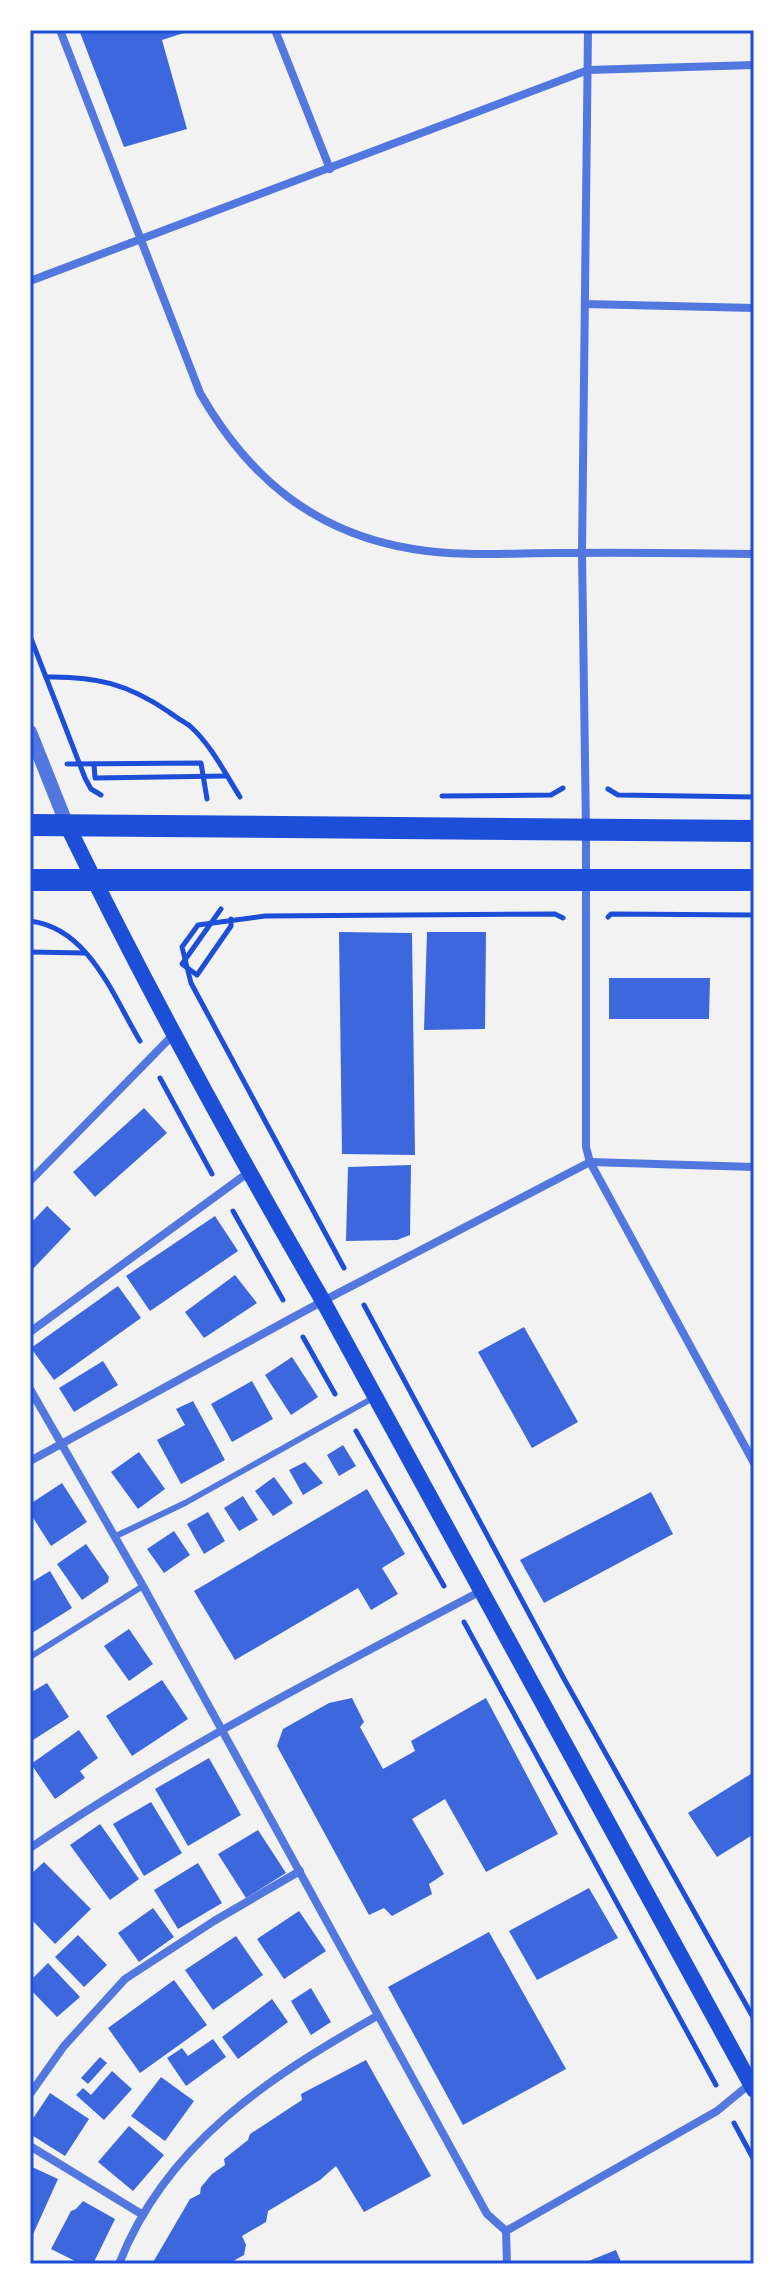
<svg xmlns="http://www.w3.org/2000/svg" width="784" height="2294" font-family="'Times New Roman',serif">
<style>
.building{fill:#3d67dc}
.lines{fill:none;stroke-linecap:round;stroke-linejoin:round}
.path{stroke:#1d4ed8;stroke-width:5}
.service{stroke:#5277de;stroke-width:6}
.minor{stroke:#5277de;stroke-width:8}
.tertiary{stroke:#5277de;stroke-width:14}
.secondary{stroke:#1d4ed8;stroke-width:16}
.trunk{stroke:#1d4ed8;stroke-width:22}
.neatline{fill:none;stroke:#1d4ed8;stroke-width:3}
</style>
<rect width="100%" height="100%" fill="#f2f2f2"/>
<g class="building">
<polygon points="79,30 193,30 162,40 187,129 124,147"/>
<polygon points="339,932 412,933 415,1155 342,1154"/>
<polygon points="427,932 486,932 485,1029 424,1030"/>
<polygon points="609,978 710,978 709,1019 609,1019"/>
<polygon points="144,1108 167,1133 95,1197 73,1172"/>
<polygon points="411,1165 410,1235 397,1240 346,1241 348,1167"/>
<polygon points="47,1206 71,1229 30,1272 30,1224"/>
<polygon points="215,1216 238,1251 150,1311 126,1276"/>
<polygon points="235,1275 257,1303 204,1338 185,1312"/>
<polygon points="118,1286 141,1318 54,1380 31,1348"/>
<polygon points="524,1327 578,1422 532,1448 478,1352"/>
<polygon points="292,1357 318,1397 291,1415 265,1375"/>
<polygon points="103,1361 118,1385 74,1412 59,1388"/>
<polygon points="252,1381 273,1419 232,1442 211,1404"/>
<polygon points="193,1401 225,1460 181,1484 157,1440 185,1425 176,1409"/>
<polygon points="343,1445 356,1466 339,1476 327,1455"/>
<polygon points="139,1452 165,1489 138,1509 111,1472"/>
<polygon points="305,1462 323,1483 303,1495 289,1470"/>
<polygon points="274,1477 293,1503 273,1516 255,1491"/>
<polygon points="62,1483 87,1522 51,1546 30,1513 30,1504"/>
<polygon points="367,1489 405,1554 382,1568 398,1594 371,1610 358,1588 235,1660 194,1591"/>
<polygon points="651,1492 673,1534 544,1603 520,1560"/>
<polygon points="243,1496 258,1520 239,1531 224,1508"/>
<polygon points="208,1512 225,1541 204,1554 187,1524"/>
<polygon points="174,1531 190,1555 164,1573 147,1549"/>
<polygon points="86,1544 109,1577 108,1582 82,1600 57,1564"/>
<polygon points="50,1571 72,1608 32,1633 30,1583"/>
<polygon points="129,1629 153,1664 129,1681 104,1646"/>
<polygon points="162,1680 188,1719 132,1756 106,1716"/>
<polygon points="47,1683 69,1717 30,1742 30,1693"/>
<polygon points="352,1698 364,1722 360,1727 383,1769 415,1751 411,1741 486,1698 558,1834 486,1872 445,1799 412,1819 444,1874 429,1884 432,1894 392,1916 384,1908 369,1915 277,1746 283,1729 329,1703"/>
<polygon points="79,1730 98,1758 80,1771 85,1778 55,1799 31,1764"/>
<polygon points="209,1758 241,1815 188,1846 155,1789"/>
<polygon points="754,1772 754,1834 717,1857 688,1813"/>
<polygon points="151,1802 182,1853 144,1876 113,1824"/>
<polygon points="100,1824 139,1879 110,1900 70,1845"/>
<polygon points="258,1830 286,1873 246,1898 218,1854"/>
<polygon points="44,1862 91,1909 55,1944 30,1918 30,1875"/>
<polygon points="198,1863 222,1903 178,1929 154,1890"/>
<polygon points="589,1888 618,1938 537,1980 509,1931"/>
<polygon points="153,1908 174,1937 139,1962 118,1933"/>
<polygon points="299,1911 326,1951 284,1979 257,1939"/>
<polygon points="489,1932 566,2069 463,2125 388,1987"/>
<polygon points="78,1935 107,1965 84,1987 55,1957"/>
<polygon points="236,1936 263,1975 213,2010 185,1970"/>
<polygon points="48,1963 80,1997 57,2017 30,1989 30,1981"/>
<polygon points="174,1980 207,2025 140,2073 108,2028"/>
<polygon points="311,1988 331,2022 311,2035 291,2001"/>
<polygon points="272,1999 288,2022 238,2059 222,2037"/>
<polygon points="213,2039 226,2057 186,2086 167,2058 182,2048 188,2056"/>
<polygon points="100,2057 107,2063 88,2084 81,2078"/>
<polygon points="366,2060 431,2176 364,2212 336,2166 320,2180 268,2211 266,2222 242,2236 246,2245 244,2255 228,2264 152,2264 190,2199 200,2194 201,2187 212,2174 225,2165 224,2159 248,2140 250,2134 302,2100 301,2094"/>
<polygon points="112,2071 132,2089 104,2120 76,2095 83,2088 91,2095"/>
<polygon points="161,2077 194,2101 165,2141 131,2116"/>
<polygon points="50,2093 89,2119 65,2156 30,2134 30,2123"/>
<polygon points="129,2126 164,2155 133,2191 98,2162"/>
<polygon points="30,2166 58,2179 30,2241"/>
<polygon points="83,2201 115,2219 93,2264 81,2264 51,2249 71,2211 76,2209"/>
<polygon points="616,2250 622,2264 581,2264"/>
</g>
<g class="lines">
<g class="path">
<polyline points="30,636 85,778 91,789 101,795"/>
<path d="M46,677C96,676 128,684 169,712C175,717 183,721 190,726C211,745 225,773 240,797"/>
<polyline points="67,764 201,763 207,799"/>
<polyline points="94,764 95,778 226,776"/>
<polyline points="608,789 618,795 754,797"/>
<polyline points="442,796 551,795 563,788"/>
<polyline points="221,909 182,964 197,975 231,926 231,919"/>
<polyline points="608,917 611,914 754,915"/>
<path d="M30,921C89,928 113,996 140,1041"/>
<polyline points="30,952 85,953"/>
<polyline points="160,1078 212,1174"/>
<polyline points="233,1211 283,1300"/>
<polyline points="344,1268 191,983 182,947 198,925 265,916 555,914 563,918"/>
<polyline points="364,1305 563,1677 754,2019"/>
<polyline points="303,1337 335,1394"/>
<polyline points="356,1431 444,1586"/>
<polyline points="464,1622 716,2085"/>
<polyline points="734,2123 754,2160"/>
</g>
<g class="service">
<polyline points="116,1536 185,1503 373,1398"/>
<polyline points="30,1657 143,1586"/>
</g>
<g class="minor">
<path d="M60,30L200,393C248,477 314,533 413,549C460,557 511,553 559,553C624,552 689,553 754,554"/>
<polyline points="275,30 330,169"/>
<polyline points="588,30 582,553 586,830 586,1147 590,1162 754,1463"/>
<polyline points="30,281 588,70 754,65"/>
<polyline points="585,304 754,308"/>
<polyline points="30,1181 174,1034"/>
<polyline points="30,1332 249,1172"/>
<polyline points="30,1389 143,1586 487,2214 506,2231 507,2264"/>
<polyline points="30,1461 323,1301 590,1162 754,1167"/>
<path d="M30,1848C173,1751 328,1672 481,1591"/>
<polyline points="30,2094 64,2046 125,1979 214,1921 300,1871"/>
<polyline points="30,2146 143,2215"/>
<polyline points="506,2231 717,2111 751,2083"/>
<path d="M119,2264C166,2143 270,2077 377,2016"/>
</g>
<polyline class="tertiary" points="30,732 67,825"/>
<path class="secondary" d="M67,825C146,987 233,1146 323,1301L754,2090"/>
<g class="trunk">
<polyline points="30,825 754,831"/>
<polyline points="30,880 754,880"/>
</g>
</g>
<rect width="784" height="2294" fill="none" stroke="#ffffff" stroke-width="64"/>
<rect x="32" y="32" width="720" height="2230" class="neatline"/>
</svg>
